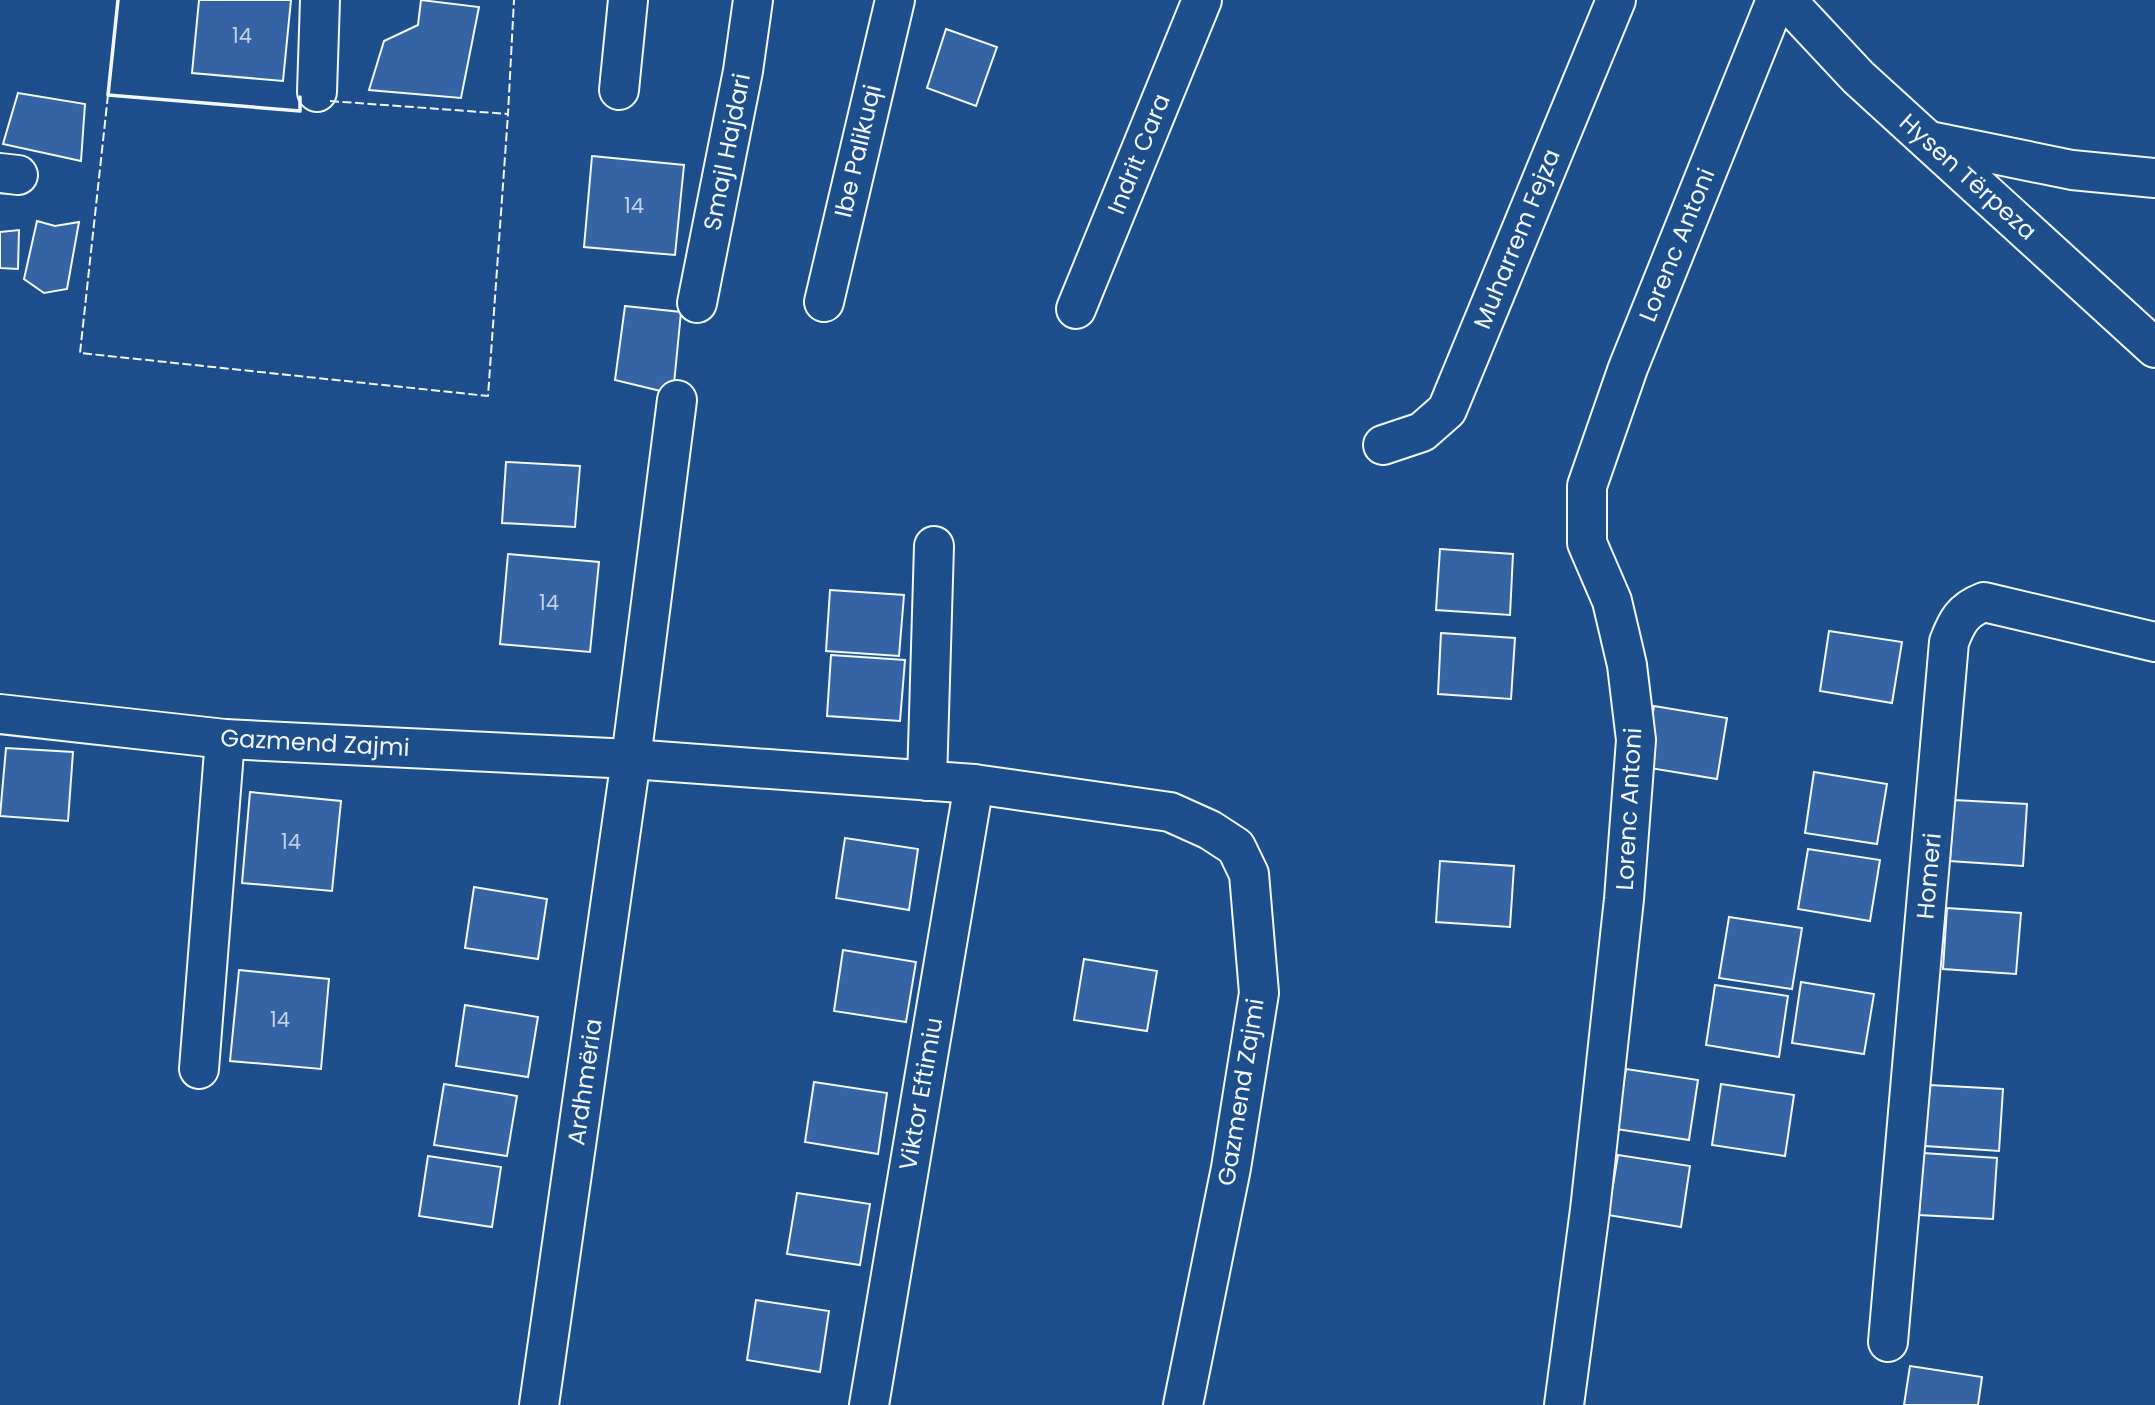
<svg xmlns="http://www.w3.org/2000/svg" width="2155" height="1405" font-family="Poppins,sans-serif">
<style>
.building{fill:#3563a3;stroke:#f2f6ff;stroke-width:2}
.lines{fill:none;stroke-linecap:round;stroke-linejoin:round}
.minor-casing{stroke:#f2f6ff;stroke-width:42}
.minor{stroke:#1f4e8c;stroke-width:38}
.fence{stroke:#f2f6ff;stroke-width:2;stroke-dasharray:9 3.5;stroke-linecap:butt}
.wall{stroke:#f2f6ff;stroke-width:3.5}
.labels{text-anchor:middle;stroke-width:5;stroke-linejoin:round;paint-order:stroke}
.number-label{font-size:21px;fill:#c3d1e8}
.street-label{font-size:24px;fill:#f2f6ff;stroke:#1f4e8c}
</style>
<rect width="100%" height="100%" fill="#1f4e8c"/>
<g class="building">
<polygon points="199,0 291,0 283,81 192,73"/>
<polygon points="421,0 479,7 461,98 369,90 384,41 418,25"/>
<polygon points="946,29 997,47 976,106 927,88"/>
<polygon points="18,93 85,104 81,161 3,144"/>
<polygon points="592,156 684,165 675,255 584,247"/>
<polygon points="37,221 55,226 79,222 67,289 44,293 24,279"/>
<polygon points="19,230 18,269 0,268 0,232"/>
<polygon points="625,306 681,312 673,394 615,380"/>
<polygon points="506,462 580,466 575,527 502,523"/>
<polygon points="1440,549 1513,554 1510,615 1436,610"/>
<polygon points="508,554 599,562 590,652 500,644"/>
<polygon points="830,590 904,595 899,656 826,651"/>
<polygon points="1829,631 1902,642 1892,703 1820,691"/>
<polygon points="1441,633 1515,638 1511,699 1438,694"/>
<polygon points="831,655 905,660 900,721 827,716"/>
<polygon points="1654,706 1727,718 1717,779 1644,767"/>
<polygon points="6,748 73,752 68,821 0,816"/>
<polygon points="1814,772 1887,784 1877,844 1805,833"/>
<polygon points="250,792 341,801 332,891 242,883"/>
<polygon points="1954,800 2027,804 2023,866 1950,861"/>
<polygon points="845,838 918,849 909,910 836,898"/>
<polygon points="1808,849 1880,860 1870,921 1798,909"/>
<polygon points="1440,861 1514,866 1510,927 1436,922"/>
<polygon points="474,887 547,899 538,959 465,948"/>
<polygon points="1947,908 2021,913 2016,974 1943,969"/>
<polygon points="1729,917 1802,928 1792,989 1719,978"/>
<polygon points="843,950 916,962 906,1022 834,1011"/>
<polygon points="1084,959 1157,971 1147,1031 1074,1020"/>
<polygon points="239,970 329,979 321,1069 230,1061"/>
<polygon points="1801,982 1874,994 1864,1054 1792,1043"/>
<polygon points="1715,985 1788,996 1779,1057 1706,1045"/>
<polygon points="465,1005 538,1017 528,1077 456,1066"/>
<polygon points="1626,1069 1698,1080 1689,1140 1616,1129"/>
<polygon points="814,1082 887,1093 878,1154 805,1142"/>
<polygon points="444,1084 517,1096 507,1156 434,1145"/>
<polygon points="1721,1084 1794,1095 1785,1156 1712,1145"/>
<polygon points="1929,1085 2003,1089 1999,1151 1925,1146"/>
<polygon points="1923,1153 1997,1158 1993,1219 1919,1215"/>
<polygon points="1618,1155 1690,1166 1681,1227 1608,1215"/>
<polygon points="428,1156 501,1167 492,1227 419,1216"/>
<polygon points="797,1193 870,1204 860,1265 787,1254"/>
<polygon points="756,1300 829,1311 820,1372 747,1360"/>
<polygon points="1910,1366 1982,1377 1978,1405 1904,1405"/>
</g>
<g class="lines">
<g class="minor-casing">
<g id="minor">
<polyline points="1786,0 1858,77 2155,348"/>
<polyline points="619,90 628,0"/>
<polyline points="317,92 320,0"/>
<polyline points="1930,141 2072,170 2155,178"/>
<polyline points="0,173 18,175"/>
<polyline points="824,302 895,0"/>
<polyline points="697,303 743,71 753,0"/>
<polyline points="1076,309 1202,0"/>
<polyline points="1383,445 1422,432 1447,410 1616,0"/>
<polyline points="0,714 225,739 631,759 974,784 1170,812 1210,830 1236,847 1249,874 1259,993 1231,1168 1183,1405"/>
<polyline points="927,781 934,546"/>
<polyline points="199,1069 225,739"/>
<path d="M1888,1342L1949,642C1957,621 1963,610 1984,602L2155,642"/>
<polyline points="539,1405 631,759 677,400"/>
<polyline points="869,1405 974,784"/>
<polyline points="1564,1405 1590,1210 1624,899 1636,740 1627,665 1612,601 1587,543 1587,486 1628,368 1776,0"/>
</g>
</g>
<use href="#minor" class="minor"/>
<g class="fence">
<polyline points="108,95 80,353 488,396 508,114"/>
<polyline points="330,101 508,114 514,0"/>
</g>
<polyline class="wall" points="118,0 108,95 300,111 300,97"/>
</g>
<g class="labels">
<g class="number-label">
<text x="242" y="43">14</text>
<text x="634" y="213">14</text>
<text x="549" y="610">14</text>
<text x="291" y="849">14</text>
<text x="280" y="1027">14</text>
</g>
<g class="street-label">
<text transform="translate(858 151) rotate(-77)" y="8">Ibe Palikuqi</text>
<text transform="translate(727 152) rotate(-79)" y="8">Smajl Hajdari</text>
<text transform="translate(1139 154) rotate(-68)" y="8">Indrit Cara</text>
<text transform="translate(1968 177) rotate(42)" y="8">Hysen Tërpeza</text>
<text transform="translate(1517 239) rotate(-68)" y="8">Muharrem Fejza</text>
<text transform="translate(1677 245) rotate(-68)" y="8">Lorenc Antoni</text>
<text transform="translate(315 743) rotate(3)" y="8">Gazmend Zajmi</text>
<text transform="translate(1629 809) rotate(-87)" y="8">Lorenc Antoni</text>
<text transform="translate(1929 876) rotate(-85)" y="8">Homeri</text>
<text transform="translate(585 1082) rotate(-82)" y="8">Ardhmëria</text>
<text transform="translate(1241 1092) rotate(-81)" y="8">Gazmend Zajmi</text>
<text transform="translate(921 1094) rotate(-80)" y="8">Viktor Eftimiu</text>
</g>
</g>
</svg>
